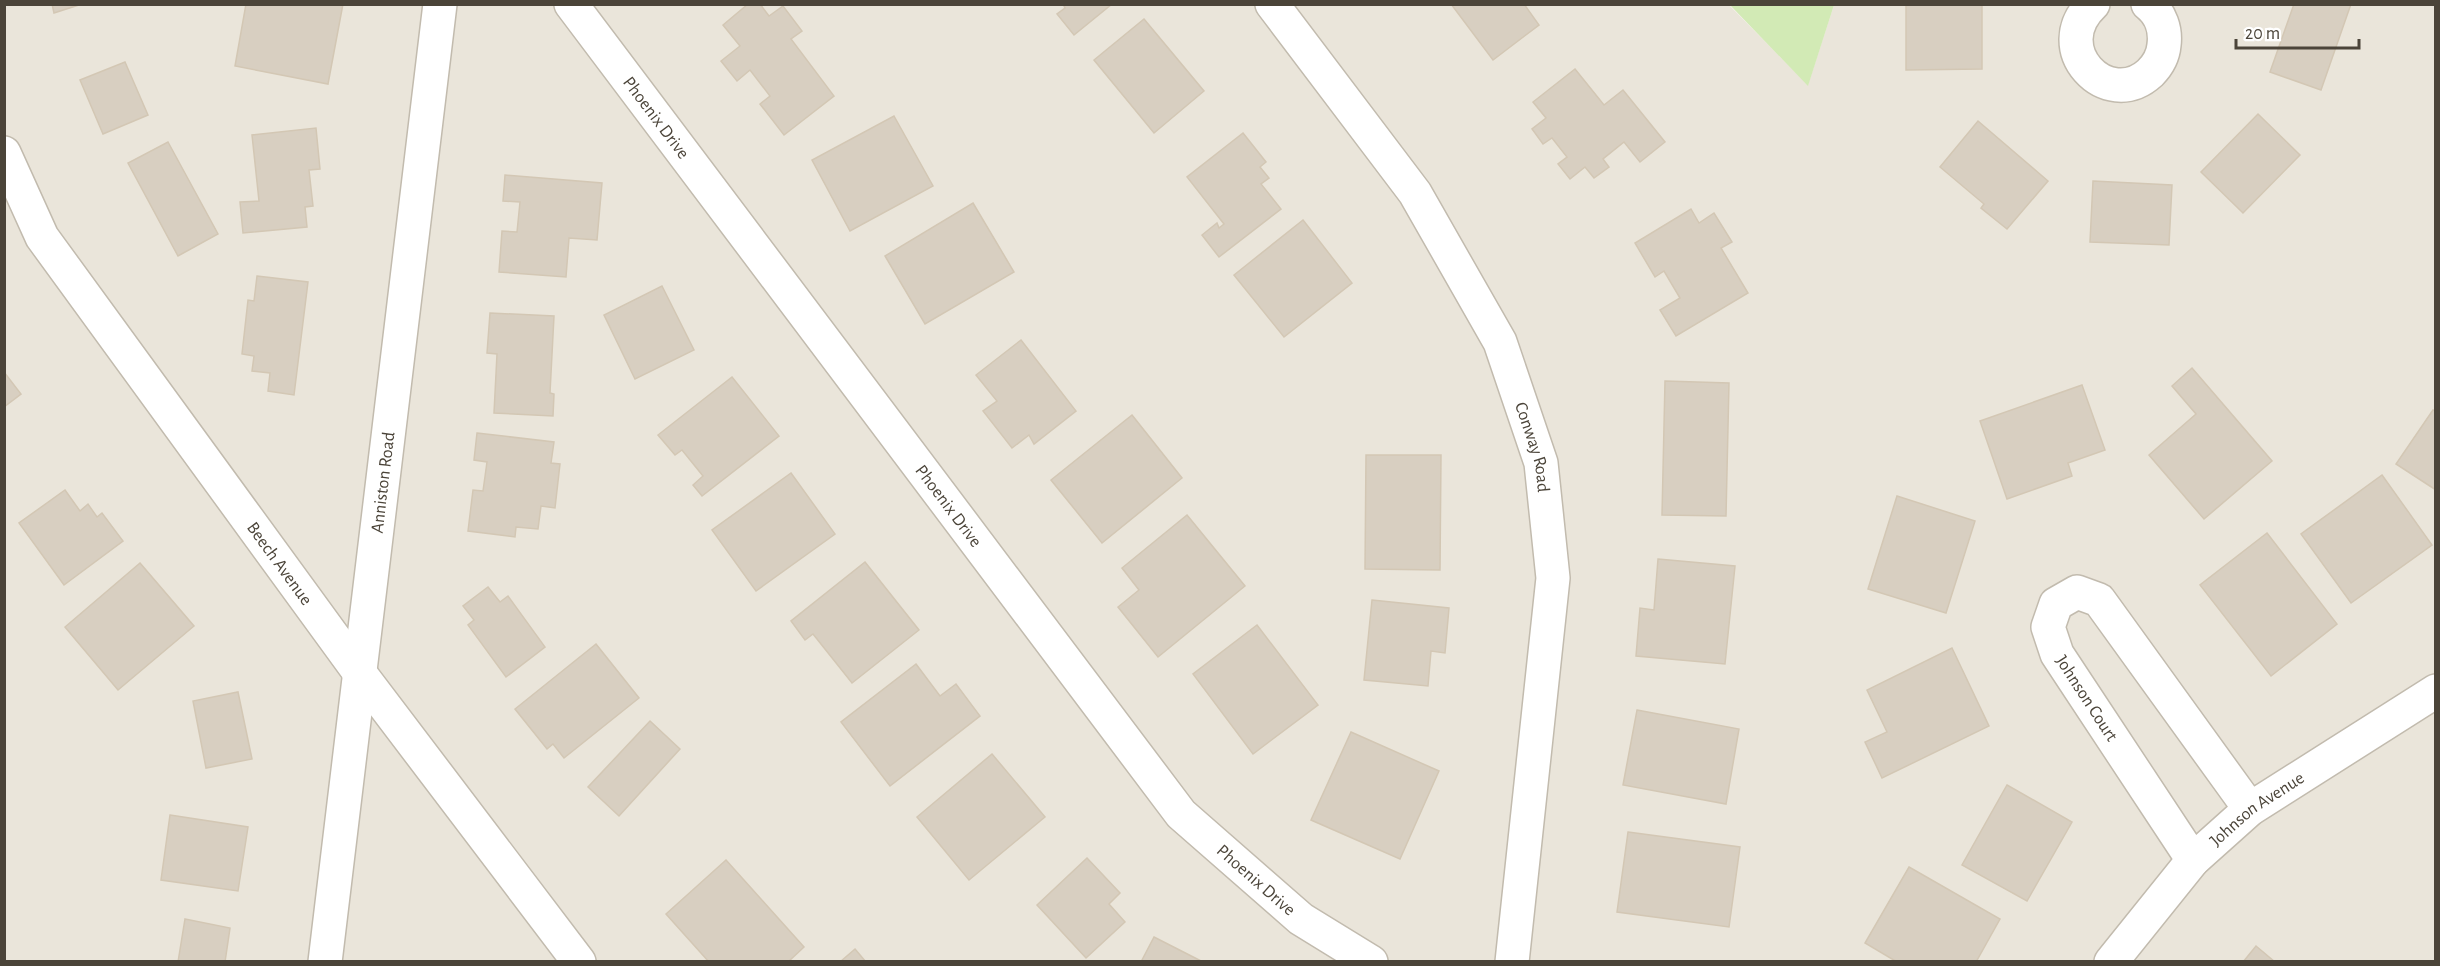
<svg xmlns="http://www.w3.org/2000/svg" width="2440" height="966" font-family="'Alegreya Sans',sans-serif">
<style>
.residential{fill:#eae5da}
.green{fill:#d2eab5}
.building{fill:#d8cfc1;stroke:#d3c7b4;stroke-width:1.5}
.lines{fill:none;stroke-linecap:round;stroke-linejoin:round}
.street-casing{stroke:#c2bbae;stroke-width:36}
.street{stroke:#fff;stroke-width:33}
.labels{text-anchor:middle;stroke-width:5;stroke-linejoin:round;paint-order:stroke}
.street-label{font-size:18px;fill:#4b4439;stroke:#fff}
</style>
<rect width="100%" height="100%" fill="#f6f3ec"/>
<polygon class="residential" points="1728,4 1808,85 1834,5 2435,5 2435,961 5,962 5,5"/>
<polygon class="green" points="1730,5 1834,5 1808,86"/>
<g class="building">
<polygon points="52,4 82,4 54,13"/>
<polygon points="246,4 343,4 328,84 235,66"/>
<polygon points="748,4 760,4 769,16 783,6 802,31 791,39 834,96 784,135 760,104 770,96 750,70 737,81 721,61 740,46 723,25"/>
<polygon points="1063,4 1112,4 1074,35 1057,14 1065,8"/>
<polygon points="1451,4 1524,4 1539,25 1493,60"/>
<polygon points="1906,4 1982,4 1982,69 1906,70"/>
<polygon points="2294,4 2351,4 2321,90 2270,72"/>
<polygon points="1144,19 1204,91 1154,133 1094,60"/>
<polygon points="125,62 148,115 103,134 80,80"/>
<polygon points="1575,69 1604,105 1623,90 1665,142 1640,162 1624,142 1603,159 1609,167 1594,178 1585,167 1570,179 1558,164 1567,157 1552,138 1543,144 1532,129 1546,118 1533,102"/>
<polygon points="2258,114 2300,155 2243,213 2201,172"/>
<polygon points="894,116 933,186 850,231 812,160"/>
<polygon points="1978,121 2048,181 2007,229 1981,208 1984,204 1940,167"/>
<polygon points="316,128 320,169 309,170 313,206 305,207 307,227 243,233 240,202 259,201 252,135"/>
<polygon points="1243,133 1266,162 1260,167 1269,178 1261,184 1281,209 1219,257 1202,235 1217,223 1219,228 1224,224 1187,177"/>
<polygon points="168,142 218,234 178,256 128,163"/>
<polygon points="505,175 602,183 597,240 569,238 566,277 499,272 502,231 517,232 520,202 503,201"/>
<polygon points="2093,181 2172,185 2169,245 2090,242"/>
<polygon points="973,203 1014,272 925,324 885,256"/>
<polygon points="1691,209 1699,223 1714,213 1732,242 1721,248 1748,293 1676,336 1660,310 1680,298 1664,271 1655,277 1635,243"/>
<polygon points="1303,220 1352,283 1284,337 1234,275"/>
<polygon points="257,276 308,282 294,395 268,391 270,373 252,371 254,356 242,354 248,300 254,301"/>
<polygon points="662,286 694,350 635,379 604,315"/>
<polygon points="490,313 554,316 550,393 554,394 553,416 494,413 497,354 487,353"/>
<polygon points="1021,340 1076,411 1034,444 1029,435 1012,448 983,411 997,401 976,375"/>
<polygon points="2192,368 2272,461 2204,519 2149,455 2196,414 2172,386"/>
<polygon points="4,372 21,394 4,407"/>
<polygon points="732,377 779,436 702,496 693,485 703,476 682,450 675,455 658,435"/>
<polygon points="1665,381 1729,383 1726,516 1662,515"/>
<polygon points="2082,385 2105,450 2068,463 2072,476 2007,499 1980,421"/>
<polygon points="2433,410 2436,411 2436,490 2396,464"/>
<polygon points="1132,415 1182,478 1102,543 1051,480"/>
<polygon points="477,433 554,442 551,463 560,464 555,508 541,506 538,529 516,527 515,537 468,531 473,490 483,491 487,462 474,460"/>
<polygon points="1366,455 1441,455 1440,570 1365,569"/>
<polygon points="791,473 835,534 756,591 712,530"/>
<polygon points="2382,475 2432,545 2351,603 2301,534"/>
<polygon points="65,490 80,511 88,504 97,517 102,513 123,541 64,585 19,523"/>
<polygon points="1897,496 1975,521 1946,613 1868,589"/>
<polygon points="1187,515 1245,586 1158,657 1118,607 1139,590 1122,568"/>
<polygon points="2267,533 2337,624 2271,676 2200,585"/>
<polygon points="1658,559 1735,566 1725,664 1636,656 1640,608 1654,610"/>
<polygon points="865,562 919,630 852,683 813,634 805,640 791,621"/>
<polygon points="140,563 194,626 118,690 65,627"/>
<polygon points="488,587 500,602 508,596 545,647 506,677 468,625 474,620 463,606"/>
<polygon points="1372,600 1449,608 1445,653 1431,651 1428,686 1364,680"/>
<polygon points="1257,625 1318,705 1253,754 1193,674"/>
<polygon points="596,644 639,698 564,758 553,744 547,749 515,709"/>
<polygon points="1952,648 1989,726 1882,778 1865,742 1887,732 1867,690"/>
<polygon points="916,664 940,696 956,684 980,716 890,786 841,722"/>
<polygon points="238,692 252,759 206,768 193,701"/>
<polygon points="1637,710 1739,729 1726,804 1623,785"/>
<polygon points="650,721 680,749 619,816 588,787"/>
<polygon points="1351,732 1439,771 1400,859 1311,820"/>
<polygon points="992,754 1045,817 969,880 917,817"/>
<polygon points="2007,785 2072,822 2027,901 1962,865"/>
<polygon points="170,815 248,827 238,891 161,880"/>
<polygon points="1628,832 1740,847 1729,927 1617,912"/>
<polygon points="1087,858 1120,893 1109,904 1125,922 1086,958 1037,905"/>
<polygon points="726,860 804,947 788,962 709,962 666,914"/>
<polygon points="1909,867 2000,919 1976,962 1897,962 1865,943"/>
<polygon points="185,919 230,928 225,962 178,962"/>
<polygon points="1154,937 1203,962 1141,962"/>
<polygon points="2256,946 2275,962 2243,962"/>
<polygon points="855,949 866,962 840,962"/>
</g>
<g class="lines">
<g class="street-casing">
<g id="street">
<path id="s1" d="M571,4L1181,814L1301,919L1371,962"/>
<path id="s2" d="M1272,4L1415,193L1500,342L1541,463L1553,578L1512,962"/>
<path d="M2093,4C2046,48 2107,112 2150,73C2158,65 2163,57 2164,45C2166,30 2161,14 2148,4"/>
<path id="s3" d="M4,153L42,237L359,672L579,962"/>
<polyline points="2193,860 2057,654 2048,627 2056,604 2077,592 2099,600 2250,809"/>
<path id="s4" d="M325,962L440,4"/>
<path id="s5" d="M2111,962L2193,860L2250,809L2436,691"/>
</g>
</g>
<use href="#street" class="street"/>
</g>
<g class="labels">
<g class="street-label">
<text dy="6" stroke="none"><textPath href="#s1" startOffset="142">Phoenix Drive</textPath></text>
<text dy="6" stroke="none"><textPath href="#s2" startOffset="519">Conway Road</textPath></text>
<text dy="6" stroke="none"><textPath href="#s4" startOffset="483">Anniston Road</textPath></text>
<text dy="6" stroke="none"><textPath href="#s1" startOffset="628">Phoenix Drive</textPath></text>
<text dy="6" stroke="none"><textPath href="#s3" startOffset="496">Beech Avenue</textPath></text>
<text transform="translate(2087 698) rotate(57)" y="6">Johnson Court</text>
<text dy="6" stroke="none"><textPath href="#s5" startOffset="213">Johnson Avenue</textPath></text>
<text dy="6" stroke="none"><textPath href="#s1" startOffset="1114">Phoenix Drive</textPath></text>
</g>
</g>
<rect width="2440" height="966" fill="none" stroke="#4b4439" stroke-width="12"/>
<path d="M2236 39v9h123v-9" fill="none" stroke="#4b4439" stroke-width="3"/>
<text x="2245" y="39" font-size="18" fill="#4b4439" stroke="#ffffff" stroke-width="4.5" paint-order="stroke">20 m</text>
</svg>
